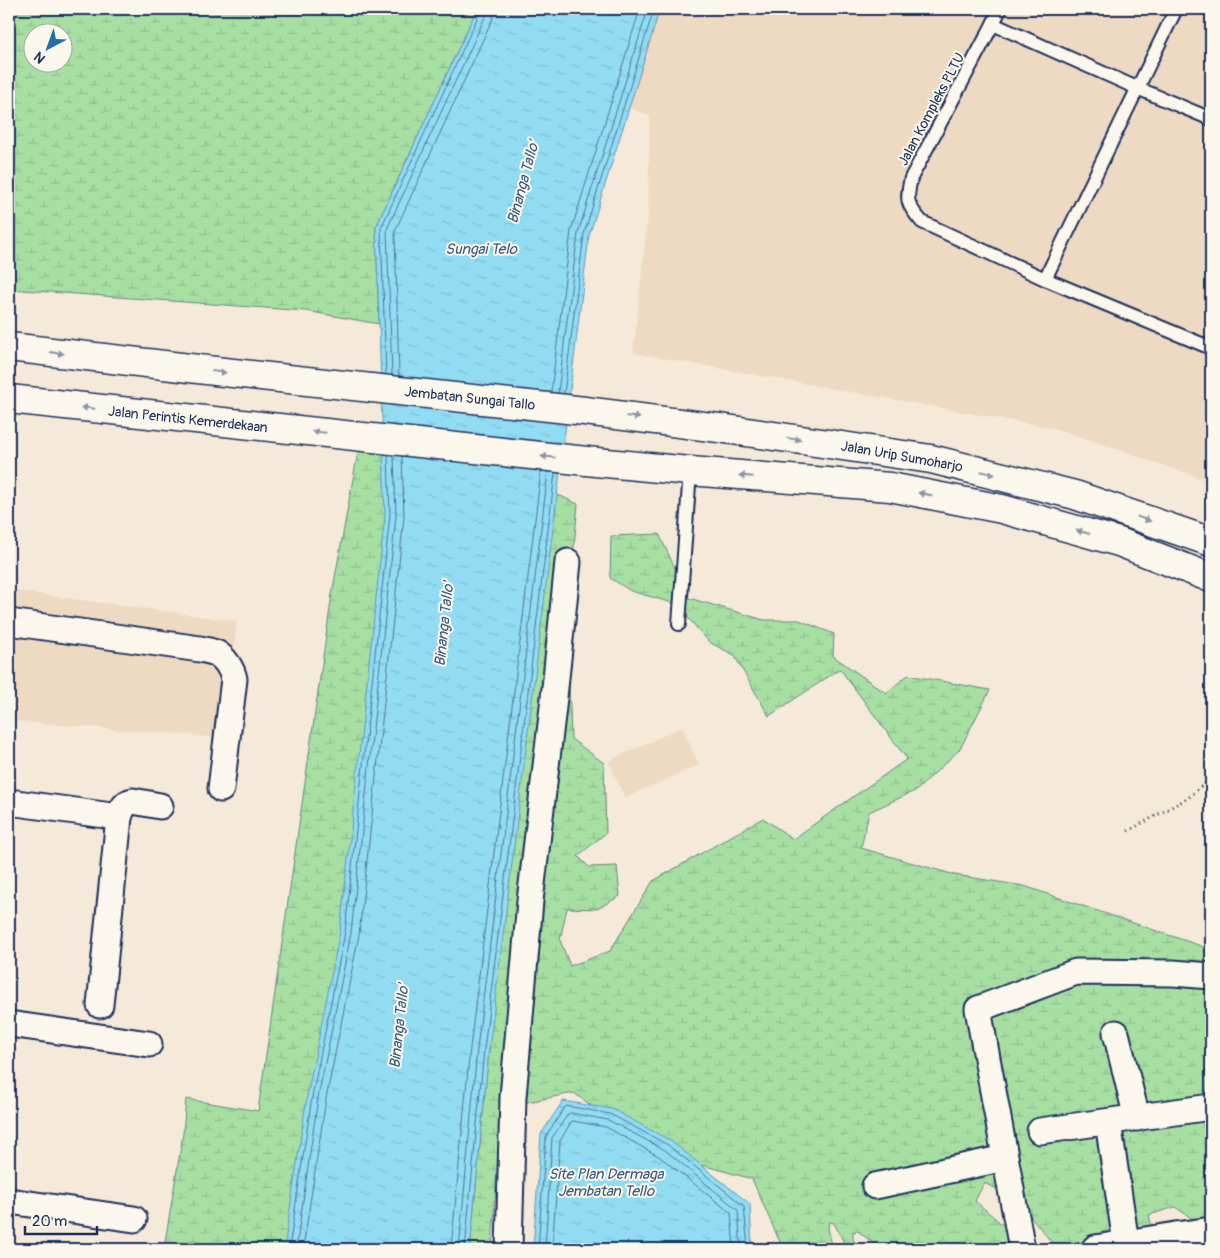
<svg xmlns="http://www.w3.org/2000/svg" width="1220" height="1258" font-family="Pangolin,sans-serif">
<style>
.built{fill:#eedac3}
.wetland{fill:url(#wetland-marsh);stroke:#618780;fill-rule:evenodd}
.water{fill:url(#water-ripples);stroke:#6297b7}
.lines{fill:none;stroke-linecap:round;stroke-linejoin:round}
.shore{stroke:#4b749a;stroke-width:1}
.lane-casing{stroke:#1b2f5e;stroke-width:16}
.street-casing{stroke:#1b2f5e;stroke-width:29}
.highway-casing{stroke:#1b2f5e;stroke-width:31}
.path{stroke:#1b2f5e;stroke-width:3;stroke-dasharray:1 4;stroke-linecap:butt}
.lane{stroke:#fbf7ec;stroke-width:12}
.street{stroke:#fbf7ec;stroke-width:25}
.highway{stroke:#fbf7ec;stroke-width:28}
.oneway{fill:#8b93a5}
.labels{text-anchor:middle;stroke-width:4;stroke-linejoin:round;paint-order:stroke}
.street-label{font-size:14px;fill:#1b2f5e;stroke:#fbf7ec}
.water-label{font-size:15px;font-style:italic;fill:#395a83;stroke:#fbf7ec}
</style>
<defs>
<pattern id="wetland-marsh" width="20" height="14" patternUnits="userSpaceOnUse" patternTransform="scale(1.25)"><rect width="20" height="14" fill="#a7dfa3"/><path d="M1 5h8M5 5V1M11 12h8M15 12V8" fill="none" stroke="#8fc08f"/></pattern>
<pattern id="water-ripples" width="26" height="14" patternUnits="userSpaceOnUse" patternTransform="scale(1.25)"><rect width="26" height="14" fill="#92dcf3"/><path d="M2 4q2-2 4 0t4 0M15 11q2-2 4 0t4 0" fill="none" stroke="#7dbdd3"/></pattern>
</defs>
<rect width="100%" height="100%" fill="#f5ead9"/>
<filter id="ink" filterUnits="userSpaceOnUse"><feTurbulence type="fractalNoise" baseFrequency=".02" numOctaves="2"/><feDisplacementMap in="SourceGraphic" scale="10" xChannelSelector="R" yChannelSelector="G"/><feConvolveMatrix kernelMatrix="1 2 1 2 8 2 1 2 1" color-interpolation-filters="sRGB"/></filter>
<g filter="url(#ink)">
<g class="built">
<polygon points="612,9 1211,9 1211,482 1058,429 633,353 648,213 650,116 578,88"/>
<polygon points="9,590 237,621 226,738 9,721"/>
<polygon points="682,727 699,765 625,798 608,761"/>
</g>
<g class="wetland">
<path d="M9,9H477L376,227L379,324L306,311L9,289ZM32,32H62V62H32Z"/>
<polygon points="359,446 403,458 301,1249 162,1249 165,1242 183,1134 186,1099 258,1111 332,594"/>
<polygon points="523,479 578,504 567,620 571,739 604,763 606,833 578,856 589,867 617,866 620,896 597,909 567,908 560,940 570,966 610,951 653,881 763,818 793,839 907,759 840,669 769,716 734,655 709,642 676,604 631,591 610,578 611,536 659,534 689,598 764,620 799,620 834,634 833,656 886,693 908,675 990,690 960,749 917,790 869,812 861,848 955,875 1024,886 1207,948 1211,961 1211,1231 1175,1207 1149,1215 1157,1249 1057,1249 1016,1198 984,1183 975,1201 1031,1249 880,1249 858,1231 853,1232 853,1239 858,1249 847,1249 834,1223 829,1222 828,1228 833,1249 783,1249 752,1179 655,1152 574,1093 501,1107 492,1249 470,1249 489,1050"/>
</g>
<g class="water">
<polygon points="477,9 660,9 589,236 489,1050 470,1249 284,1249 307,1096 340,932 385,515 376,227"/>
<polygon points="563,1101 612,1109 671,1141 750,1204 752,1249 533,1249 541,1134"/>
</g>
<g class="lines">
<g class="shore">
<polyline points="386,374 381,228 480,12 481,9"/>
<polyline points="392,375 387,229 486,15 487,9"/>
<polyline points="399,376 395,231 493,18 495,9"/>
<polyline points="551,392 571,231 640,9"/>
<polyline points="558,393 578,233 648,9"/>
<polyline points="564,394 584,234 654,9"/>
<polyline points="289,1249 312,1097 345,932 390,515 388,455"/>
<polyline points="296,1249 318,1098 351,933 396,516 394,455"/>
<polyline points="303,1249 326,1099 359,935 404,517 402,456"/>
<polyline points="451,1249 470,1048 541,471"/>
<polyline points="459,1249 477,1049 548,472"/>
<polyline points="465,1249 484,1049 555,473"/>
<polyline points="538,1249 546,1136 565,1107 567,1106 610,1114 668,1145 744,1206 748,1249"/>
<polyline points="545,1249 552,1138 568,1114 570,1113 608,1120 665,1150 738,1210 741,1249"/>
<polyline points="552,1249 560,1141 571,1122 573,1121 606,1127 660,1157 731,1213 734,1249"/>
</g>
<g class="lane-casing">
<g id="lane">
<path d="M1000,9L993,24L911,178C906,200 906,204 922,222L1045,279L1211,348"/>
<polyline points="993,24 1137,88 1211,119"/>
<polyline points="1045,279 1176,9"/>
<polyline points="679,624 690,471"/>
</g>
</g>
<g class="street-casing">
<g id="street">
<path d="M9,622L200,649C205,650 211,651 216,653C225,658 232,669 234,679L221,789"/>
<path d="M9,802L119,817C122,809 124,803 133,801L160,806"/>
<polyline points="100,1005 119,817"/>
<polyline points="9,1024 149,1044"/>
<polyline points="1116,1033 1137,1118"/>
<polyline points="1108,1122 1126,1243"/>
<polyline points="1040,1131 1211,1107"/>
<polyline points="875,1186 1005,1158"/>
<polyline points="9,1201 134,1219"/>
<polyline points="1095,1248 1176,1235"/>
<polyline points="509,1249 513,1097 530,901 553,707 568,562"/>
<polyline points="1022,1249 978,1009 1076,972 1173,973 1211,976"/>
<polyline points="1175,1249 1176,1235 1211,1230"/>
</g>
</g>
<g class="highway-casing">
<g id="highway">
<polyline points="9,347 224,372 585,411 719,428 931,459 1075,495 1211,542"/>
<polyline points="9,399 596,462 690,471 890,487 1002,509 1119,542 1211,578"/>
</g>
</g>
<polyline class="path" points="1128,831 1188,798 1211,778"/>
<use href="#lane" class="lane"/>
<use href="#street" class="street"/>
<use href="#highway" class="highway"/>
</g>
<defs><path id="oneway-solid" d="M-6-.8H1V-3.2L6.5 0L1 3.2V.8H-6Z" transform="scale(1.25)"/></defs>
<g class="oneway">
<use href="#oneway-solid" transform="translate(57 353) rotate(7)"/>
<use href="#oneway-solid" transform="translate(219 372) rotate(7)"/>
<use href="#oneway-solid" transform="translate(88 408) rotate(-174)"/>
<use href="#oneway-solid" transform="translate(633 417) rotate(7)"/>
<use href="#oneway-solid" transform="translate(319 432) rotate(-175)"/>
<use href="#oneway-solid" transform="translate(794 439) rotate(8)"/>
<use href="#oneway-solid" transform="translate(548 457) rotate(-174)"/>
<use href="#oneway-solid" transform="translate(988 473) rotate(14)"/>
<use href="#oneway-solid" transform="translate(746 476) rotate(-175)"/>
<use href="#oneway-solid" transform="translate(925 494) rotate(-169)"/>
<use href="#oneway-solid" transform="translate(1144 519) rotate(19)"/>
<use href="#oneway-solid" transform="translate(1083 532) rotate(-165)"/>
</g>
</g>
<g class="labels">
<g class="street-label">
<text transform="translate(931 109) rotate(-62)" y="5">Jalan Kompleks PLTU</text>
<text transform="translate(470 398) rotate(6)" y="5">Jembatan Sungai Tallo</text>
<text transform="translate(188 419) rotate(6)" y="5">Jalan Perintis Kemerdekaan</text>
<text transform="translate(902 456) rotate(10)" y="5">Jalan Urip Sumoharjo</text>
</g>
<g class="water-label">
<text transform="translate(523 182) rotate(-75)" y="5">Binanga Tallo'</text>
<text x="481" y="254">Sungai Telo</text>
<text transform="translate(444 624) rotate(-84)" y="5">Binanga Tallo'</text>
<text transform="translate(399 1026) rotate(-84)" y="5">Binanga Tallo'</text>
<text x="606" y="1179">Site Plan Dermaga<tspan x="606" dy="17">Jembatan Tello</tspan></text>
</g>
</g>
<rect width="1220" height="1258" fill="none" stroke="#fbf7ec" stroke-width="30"/>
<rect x="15" y="15" width="1190" height="1228" fill="none" stroke="#1b2f5e" stroke-width="2" filter="url(#ink)"/>
<g transform="translate(48 48) rotate(221)"><circle r="24" fill="#fbf7ec" stroke="#a1a7b3"/>
<path d="M0-4L9 19L0 12L-9 19Z" fill="#1f6fb2"/>
<text y="-8" font-size="14" font-weight="bold" text-anchor="middle" fill="#1b2f5e">N</text>
</g>
<path d="M25 1226v8h72v-8" fill="none" stroke="#1b2f5e" stroke-width="2.5"/>
<text x="32" y="1226" font-size="15" fill="#1b2f5e" stroke="#fbf7ec" stroke-width="4" paint-order="stroke">20 m</text>
</svg>
